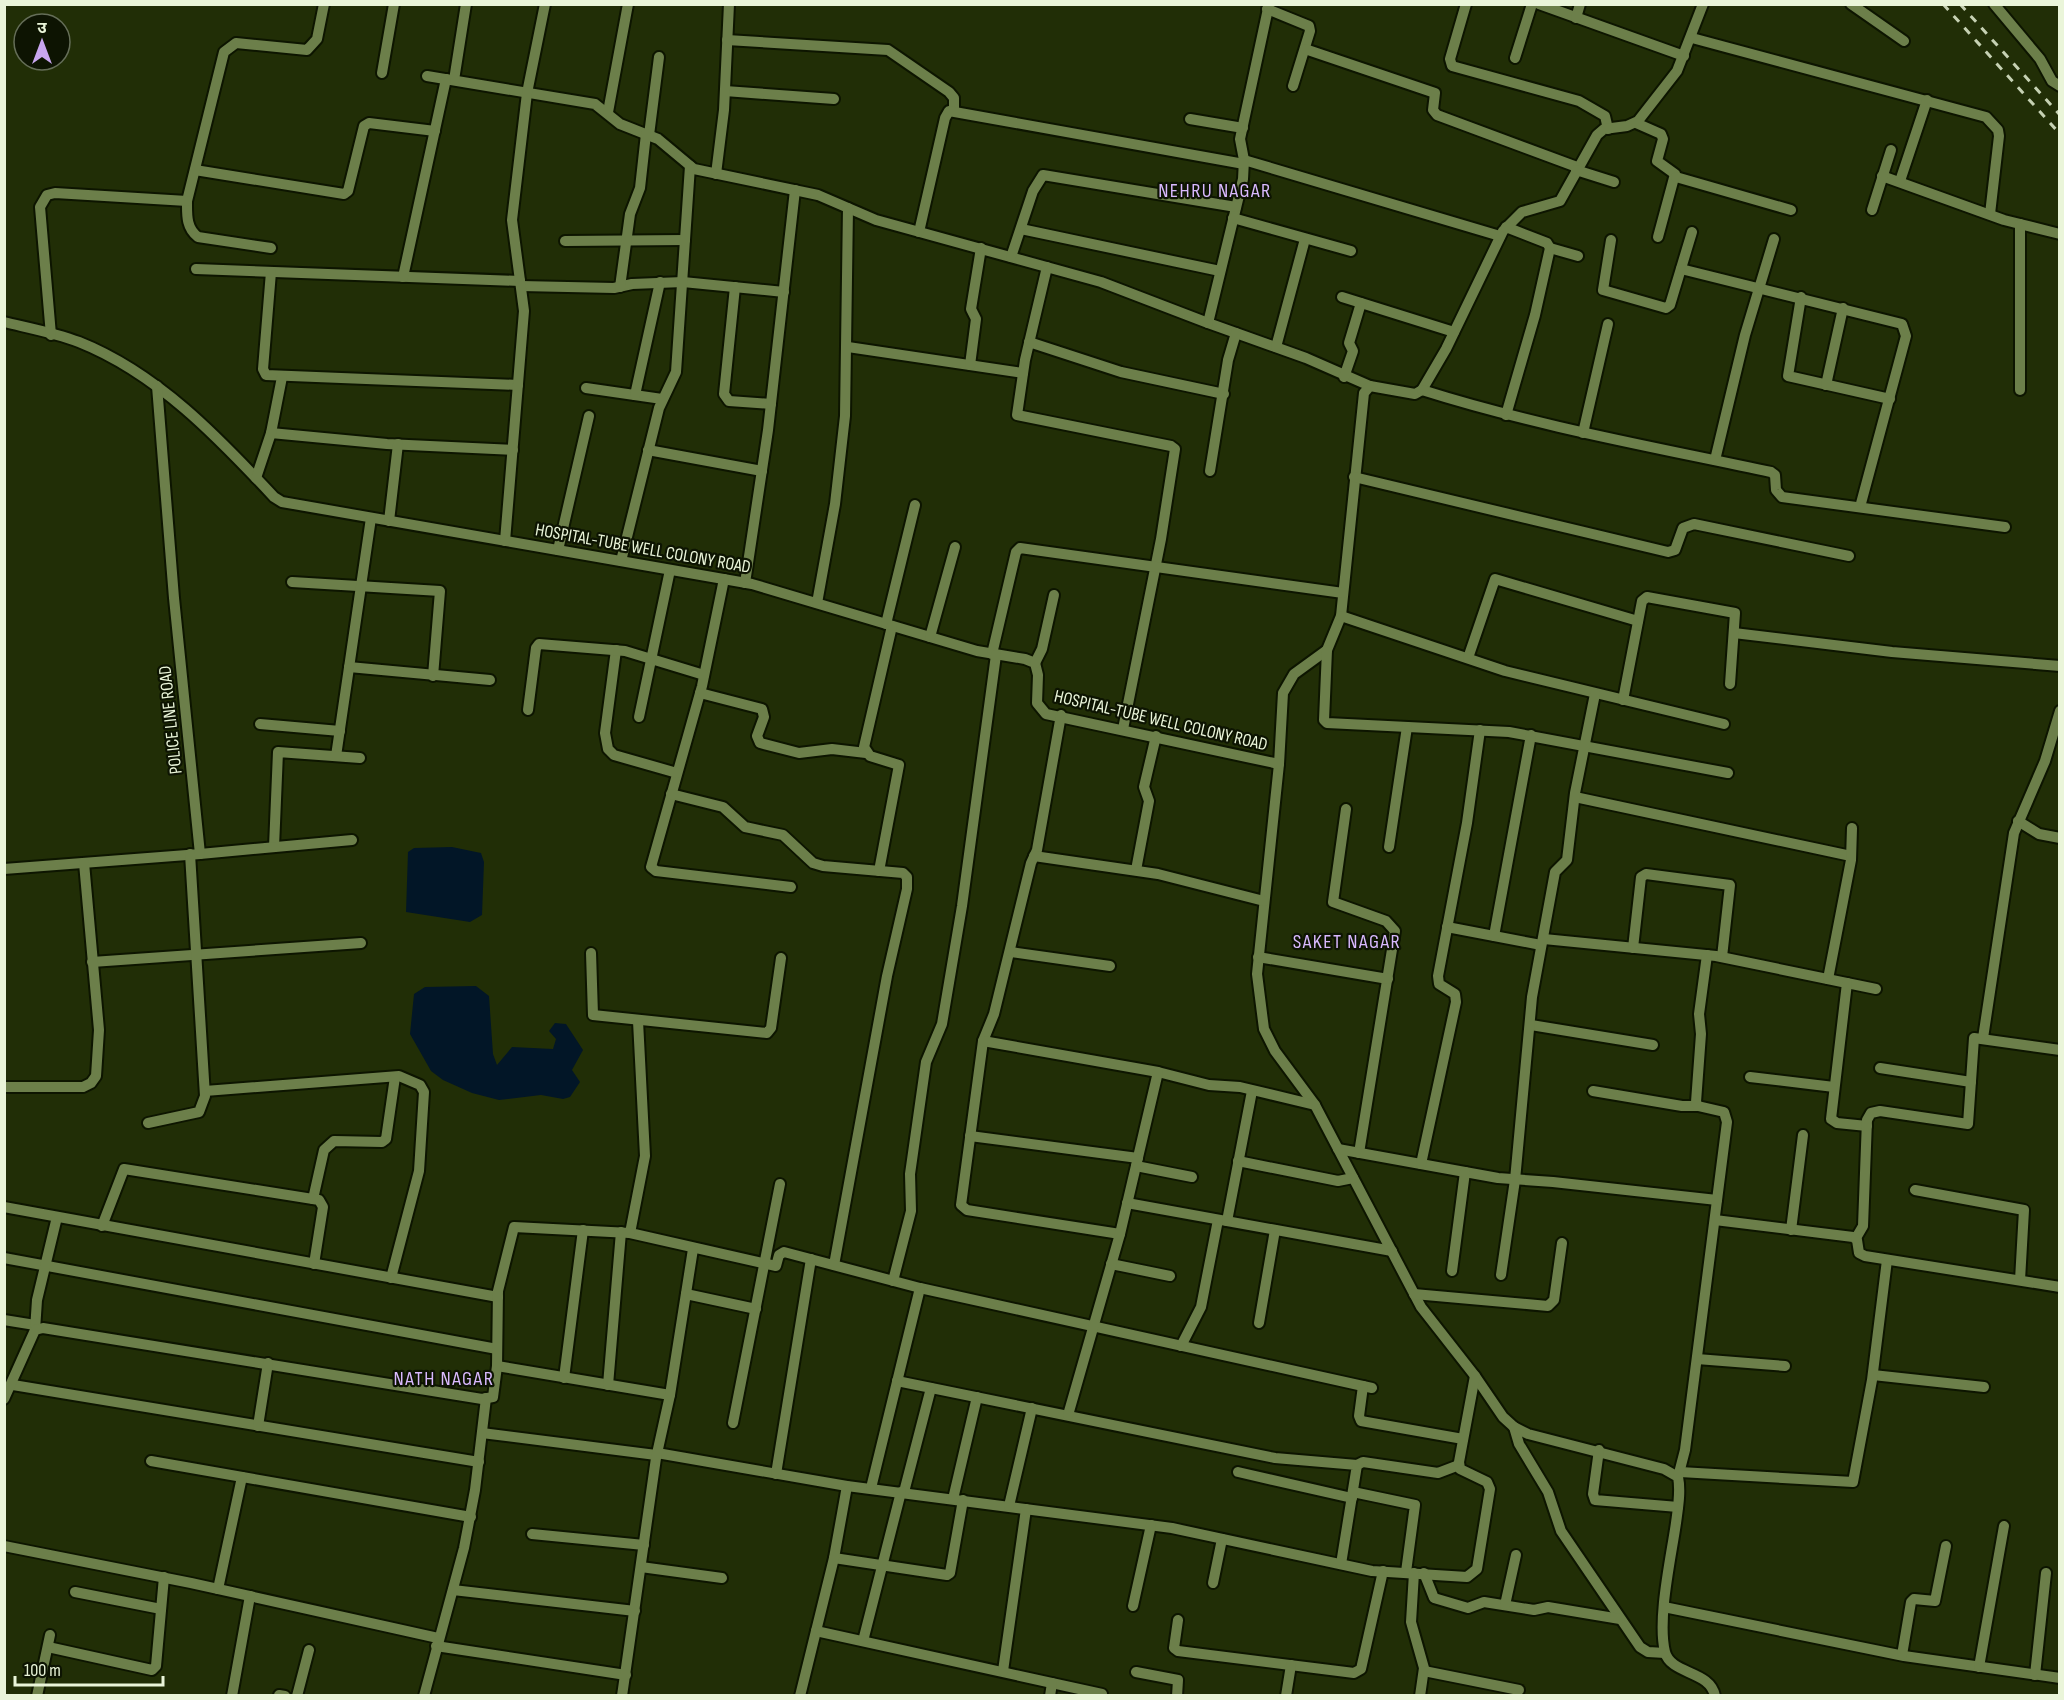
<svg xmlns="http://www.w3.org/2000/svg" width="2064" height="1700" font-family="'Sofia Sans Condensed','Noto Sans Devanagari',sans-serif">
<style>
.water{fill:#021627}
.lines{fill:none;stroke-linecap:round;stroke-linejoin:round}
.minor-casing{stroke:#0d1500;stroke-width:14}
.minor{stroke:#6c7f4a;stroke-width:10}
.rail{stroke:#c6d1b3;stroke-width:3;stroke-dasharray:8 8;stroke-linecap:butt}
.labels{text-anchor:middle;stroke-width:4.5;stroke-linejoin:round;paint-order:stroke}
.street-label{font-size:18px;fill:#eaf5d9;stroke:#0d1402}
.neighbourhood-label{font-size:20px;letter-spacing:1.5px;fill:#d9b9fe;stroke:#0d1402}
</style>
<rect width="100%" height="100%" fill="#212e06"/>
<g class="water">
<polygon points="452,847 481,853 484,862 482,915 470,922 406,912 408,852 414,848"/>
<polygon points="476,986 489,996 493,1054 497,1065 512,1047 553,1049 556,1039 549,1031 555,1023 566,1024 583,1050 572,1070 580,1082 570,1097 563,1099 541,1095 499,1100 472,1093 443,1080 431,1071 410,1034 414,994 425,987"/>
</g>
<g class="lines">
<g class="minor-casing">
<g id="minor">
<polyline points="1269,4 1240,139 1244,160 1243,179 1208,323 1306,358 1370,386"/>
<polyline points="1466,4 1450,59 1452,66 1579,101 1605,116 1608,129"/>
<polyline points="1539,4 1684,56"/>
<path d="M1703,4L1677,71L1638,121L1627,126L1604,129L1597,135L1560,201L1522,212L1503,231L1446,349L1422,390L1415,394L1370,386L1364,393L1341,616L1327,650L1294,674L1283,693L1279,764L1257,974L1264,1029L1275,1051L1315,1105L1421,1307L1475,1376L1503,1417L1514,1427L1528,1434L1664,1469L1678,1477C1681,1491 1678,1508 1676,1523C1671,1558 1657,1619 1665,1652C1671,1675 1710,1670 1715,1696"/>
<polyline points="1851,4 1904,41"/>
<polyline points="1994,4 2040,59 2052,81 2060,86"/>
<polyline points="1267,9 1309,26 1310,31 1293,86"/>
<polyline points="1576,18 1580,4"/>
<polyline points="1692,38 1986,117 1998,130 1999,136 1990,214"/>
<polyline points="727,40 888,50 949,92 954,98 954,110"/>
<polyline points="1305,49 1435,93 1433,110 1437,115 1577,167"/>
<polyline points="1515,58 1532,4"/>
<polyline points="382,73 394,4"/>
<polyline points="427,76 595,104 620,124 658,139 694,169 818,195 876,220 1101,282 1208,323"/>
<polyline points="454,80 466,4"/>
<polyline points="725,91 834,99"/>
<polyline points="608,112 628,4"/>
<polyline points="1190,119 1243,128"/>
<polyline points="1636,123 1661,134 1663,139 1657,161 1675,174 1658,237"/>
<polyline points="649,135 659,57"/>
<polyline points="1244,160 1500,236"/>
<polyline points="195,170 344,194 348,191 364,126 369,123 435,131"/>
<polyline points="1576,170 1614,182"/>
<polyline points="716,174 724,110 729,4"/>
<polyline points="1882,176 2004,220 2060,234"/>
<polyline points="1676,177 1791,210"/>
<polyline points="1900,181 1927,100"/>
<polyline points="1872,210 1891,150"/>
<polyline points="1233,218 1351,251"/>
<polyline points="2020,224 2020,390"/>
<polyline points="1021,229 1220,271"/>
<polyline points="919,232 945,118 949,111 1244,164"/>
<polyline points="1611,240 1603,290 1666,308 1670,305 1692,232"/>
<polyline points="565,241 685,240"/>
<path d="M271,248L198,237C186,228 187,215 187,201L224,52L236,43L307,50L317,39L324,4"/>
<polyline points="1550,248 1578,256"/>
<polyline points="1011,257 1033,191 1043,175 1236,207"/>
<polyline points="1047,267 1025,360 1017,415 1171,446 1175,449 1161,539 1123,729"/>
<polyline points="196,269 520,281"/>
<polyline points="1681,269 1902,324 1906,336 1860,507"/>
<polyline points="271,272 263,369 266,375 518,385"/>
<polyline points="403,277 446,79"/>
<polyline points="521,286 614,288 632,284 683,282 784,292"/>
<polyline points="620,287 630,214 640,188 646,134"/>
<polyline points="735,287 724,394 729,401 771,404"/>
<polyline points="1342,297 1454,332"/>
<polyline points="1801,297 1788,376 1890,399"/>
<path d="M4,322C29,328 56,333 79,342C157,373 218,437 274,497L282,502L752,584L977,651L1025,659L1035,663L1038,675L1037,703L1046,714L1279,764"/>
<polyline points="51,335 40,207 47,195 55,193 187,201"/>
<polyline points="1029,342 1121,372 1224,394"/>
<polyline points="848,347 1023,373"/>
<polyline points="1276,347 1305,239"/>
<polyline points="970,365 976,319 971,309 981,248"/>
<polyline points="1344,377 1353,351 1349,343 1361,303"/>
<polyline points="1826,385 1843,308"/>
<polyline points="586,388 662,399"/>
<path d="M1422,390C1536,426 1654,447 1771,472L1775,475L1776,490L1782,497L2005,527"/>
<polyline points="635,395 660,282"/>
<polyline points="1506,415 1535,315 1550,248 1547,243 1506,227"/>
<polyline points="271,433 387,444 513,450"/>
<polyline points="1583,433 1608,324"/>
<polyline points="648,450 762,471"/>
<polyline points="1715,460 1745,335 1774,239"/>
<polyline points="1210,471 1228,360 1236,333"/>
<polyline points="1354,477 1668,552 1675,550 1683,528 1694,524 1849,556"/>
<polyline points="256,478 271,433 282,377"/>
<polyline points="389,521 398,444"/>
<polyline points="505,541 524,311 512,220 527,93 545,4"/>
<polyline points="558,550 589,416"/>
<polyline points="621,561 659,408 676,372 690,166"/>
<polyline points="724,579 702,686 651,867 656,871 791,887"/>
<polyline points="292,582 440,591 433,676"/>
<polyline points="745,583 768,430 795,190"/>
<polyline points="817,603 835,504 845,416 848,208"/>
<polyline points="1341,616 1505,671 1724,724"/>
<polyline points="886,624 915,505"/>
<polyline points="1734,633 1892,652 2060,666"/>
<polyline points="930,637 955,547"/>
<polyline points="616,650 605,733 608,749 614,755 677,773"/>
<polyline points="1327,650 1324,720 1327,723 1509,732 1728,773"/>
<polyline points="992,654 1016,552 1020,548 1343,593"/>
<polyline points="1468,658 1495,579 1638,621"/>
<polyline points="1035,663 1042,649 1054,595"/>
<polyline points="349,667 490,680"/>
<polyline points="700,693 762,709 764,717 757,736 760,743 799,753 832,749 866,753"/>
<polyline points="1623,700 1642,601 1647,597 1735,613 1730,684"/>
<polyline points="528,710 536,648 539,644 625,651 704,675"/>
<polyline points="1061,715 1037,850 1031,863 994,1014 983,1041 961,1205 967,1210 1120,1234"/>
<polyline points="639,717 670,570"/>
<polyline points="260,724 340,731"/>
<polyline points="336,756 371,518"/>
<polyline points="671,794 723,807 745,827 783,835 813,863 823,866 903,873 907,877 907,889 887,976 834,1265"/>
<polyline points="1575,797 1851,856"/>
<polyline points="1346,809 1333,902 1386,921 1395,931 1359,1153"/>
<polyline points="2018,821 2039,834 2060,838"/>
<polyline points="274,847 278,752 360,758"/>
<polyline points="1389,847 1407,727"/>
<polyline points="200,854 352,840"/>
<polyline points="1034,856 1158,874 1264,901"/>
<polyline points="4,869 200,854 174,598 157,386"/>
<polyline points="1136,870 1149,801 1144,787 1156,736"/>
<polyline points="879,871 899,765 870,756 864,747 892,626"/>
<polyline points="1447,927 1541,945"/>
<polyline points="1494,936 1531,735"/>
<polyline points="1544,939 1716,956 1876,989"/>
<polyline points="1633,948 1641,877 1646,874 1730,885 1722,957"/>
<polyline points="1011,952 1110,966"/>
<polyline points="591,953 593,1015 767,1033 771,1028 781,958"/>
<polyline points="1258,957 1388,979"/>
<polyline points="92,962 361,943"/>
<polyline points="1828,979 1851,860 1852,828"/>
<polyline points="1847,983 1831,1119 1837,1123 1867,1126"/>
<polyline points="638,1021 645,1156 630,1233 776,1266 779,1255 784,1252 920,1288 1372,1388"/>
<polyline points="1531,1025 1653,1045"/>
<polyline points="1983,1038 2014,833 2045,761 2060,711"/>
<polyline points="983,1041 1158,1072 1209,1085 1240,1087 1315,1105"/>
<polyline points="1880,1068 1971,1082"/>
<polyline points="1750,1077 1834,1087"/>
<polyline points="4,1087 83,1087 91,1083 96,1076 99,1030 84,863"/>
<polyline points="205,1091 399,1076 420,1085 424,1092 419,1171 391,1278"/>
<polyline points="1593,1091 1682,1106 1698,1106"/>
<polyline points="148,1123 199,1112 205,1096 190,854"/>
<polyline points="970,1136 1138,1158"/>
<polyline points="1338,1149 1498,1178 1553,1182 1717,1200"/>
<polyline points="1238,1161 1338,1181 1353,1178"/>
<polyline points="1421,1164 1456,1002 1455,994 1439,984 1438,976 1467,823 1480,730"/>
<polyline points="1136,1166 1192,1177"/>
<polyline points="1915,1190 2024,1210 2020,1280"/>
<polyline points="313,1199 324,1150 334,1141 382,1142 386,1139 395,1077"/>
<polyline points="1127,1203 1392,1251"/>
<polyline points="4,1207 498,1297"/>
<polyline points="1715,1220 1853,1237 1857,1240 1859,1253 1865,1256 2060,1287"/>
<polyline points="1227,1221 1252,1091"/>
<polyline points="102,1226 124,1169 319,1200 323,1207 314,1264"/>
<polyline points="1791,1230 1803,1135"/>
<polyline points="1856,1238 1863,1226 1867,1120 1871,1113 1880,1111 1968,1124 1974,1038 2060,1050"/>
<polyline points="4,1258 497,1349"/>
<polyline points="1111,1264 1170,1276"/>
<polyline points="1452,1271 1465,1172"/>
<polyline points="1501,1275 1515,1180 1532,997 1555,872 1567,860 1575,793 1595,694"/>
<polyline points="893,1281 911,1211 910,1174 926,1062 942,1024 962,906 996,655"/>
<polyline points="686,1294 756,1309"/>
<polyline points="1414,1294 1548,1306 1554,1300 1562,1243"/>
<polyline points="4,1320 35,1325"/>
<polyline points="1259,1323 1275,1230"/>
<polyline points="35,1330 37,1300 57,1217"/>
<polyline points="1181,1346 1201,1307 1218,1220"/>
<polyline points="1697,1359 1785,1366"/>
<polyline points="497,1366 670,1395"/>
<polyline points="1873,1375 1984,1387"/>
<polyline points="564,1378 583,1230"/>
<polyline points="897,1381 1275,1458 1357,1465 1341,1564"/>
<polyline points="13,1385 479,1462"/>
<polyline points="608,1385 621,1232"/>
<polyline points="1363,1386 1359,1416 1361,1421 1463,1439"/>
<polyline points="4,1399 35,1330 43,1328 482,1399 493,1397 497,1366 498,1291 514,1227 630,1233"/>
<polyline points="1068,1415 1120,1234 1158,1072"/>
<polyline points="733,1423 780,1184"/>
<polyline points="258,1426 268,1363"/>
<polyline points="1514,1427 1519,1444 1548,1492 1561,1531 1640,1647 1648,1652 1665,1653"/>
<polyline points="482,1433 656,1455"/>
<polyline points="1599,1450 1593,1494 1595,1500 1678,1507"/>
<polyline points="657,1453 847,1486 1172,1528 1372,1571 1467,1577 1477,1569 1490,1489 1487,1482 1460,1469 1459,1462 1475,1376"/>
<polyline points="151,1461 471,1517"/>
<polyline points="1357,1465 1363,1462 1438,1473 1459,1465"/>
<polyline points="1238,1472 1352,1498"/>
<polyline points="1680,1472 1853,1482 1872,1380 1887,1260"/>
<polyline points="776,1474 811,1259"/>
<polyline points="1678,1477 1685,1450 1727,1122 1724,1112 1698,1106 1696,1102 1701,1034 1699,1014 1707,955"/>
<polyline points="871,1488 920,1288"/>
<polyline points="904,1492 931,1388"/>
<polyline points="1353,1492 1415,1505 1406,1572"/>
<polyline points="953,1499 977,1397"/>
<polyline points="1009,1506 1032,1408"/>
<polyline points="532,1534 644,1545"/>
<polyline points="4,1546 191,1583 438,1638"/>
<polyline points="834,1558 947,1575 950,1573 963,1500"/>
<polyline points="641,1567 722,1578"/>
<polyline points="1414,1573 1411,1622 1424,1668 1420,1696"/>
<polyline points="1424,1573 1434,1598 1468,1608 1484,1602 1534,1610 1548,1607 1620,1619"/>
<polyline points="1213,1583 1222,1539"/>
<polyline points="218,1589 242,1477"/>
<polyline points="453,1590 635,1611"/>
<polyline points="75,1592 161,1609"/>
<polyline points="1505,1605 1516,1555"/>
<polyline points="1133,1606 1151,1525"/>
<polyline points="1664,1607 1904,1656 2060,1678"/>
<polyline points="1178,1620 1174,1648 1178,1651 1354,1673 1361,1669 1383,1571"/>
<polyline points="816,1631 1102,1694"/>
<polyline points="863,1641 901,1492"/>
<polyline points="436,1646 626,1675"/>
<polyline points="48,1647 152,1670 156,1666 164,1577"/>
<polyline points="1902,1655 1911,1602 1914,1599 1935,1601 1946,1546"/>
<polyline points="1979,1667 2004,1526"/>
<polyline points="1003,1671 1026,1509"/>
<polyline points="1424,1671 1519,1690"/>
<polyline points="1136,1672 1178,1680 1177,1696"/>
<polyline points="2035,1675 2046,1573"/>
<polyline points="279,1695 285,1696"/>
<polyline points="37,1696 50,1635"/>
<polyline points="232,1696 250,1596"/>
<polyline points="297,1696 309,1650"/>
<polyline points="424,1696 464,1548 475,1490 486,1398"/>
<polyline points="622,1696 656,1458 670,1395 693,1249"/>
<polyline points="800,1696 834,1558 847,1486"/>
<polyline points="1050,1696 1052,1683"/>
<polyline points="1286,1696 1291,1665"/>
</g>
</g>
<use href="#minor" class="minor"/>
<g class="rail">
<polyline points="1943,4 2060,134"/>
<polyline points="1960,4 2060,115"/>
</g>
</g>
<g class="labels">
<g class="street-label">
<text transform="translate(643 548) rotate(10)" y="6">HOSPITAL-TUBE WELL COLONY ROAD</text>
<text transform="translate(170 720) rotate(-96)" y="6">POLICE LINE ROAD</text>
<text transform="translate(1161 720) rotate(13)" y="6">HOSPITAL-TUBE WELL COLONY ROAD</text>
</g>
<g class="neighbourhood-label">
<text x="1215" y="197">NEHRU NAGAR</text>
<text x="1347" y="948">SAKET NAGAR</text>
<text x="444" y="1385">NATH NAGAR</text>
</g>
</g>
<rect width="2064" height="1700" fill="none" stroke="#eaf5d9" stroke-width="12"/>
<g transform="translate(42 42)"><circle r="28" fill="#0d1402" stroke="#656e58" stroke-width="1.5"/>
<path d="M0-4.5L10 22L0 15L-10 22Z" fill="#c8a6ef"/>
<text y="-9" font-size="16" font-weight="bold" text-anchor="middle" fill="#eaf5d9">उ</text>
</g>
<path d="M15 1676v9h148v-9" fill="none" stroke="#eaf5d9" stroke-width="3"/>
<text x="24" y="1676" font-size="18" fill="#eaf5d9" stroke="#0d1402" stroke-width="4.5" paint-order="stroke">100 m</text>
</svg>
